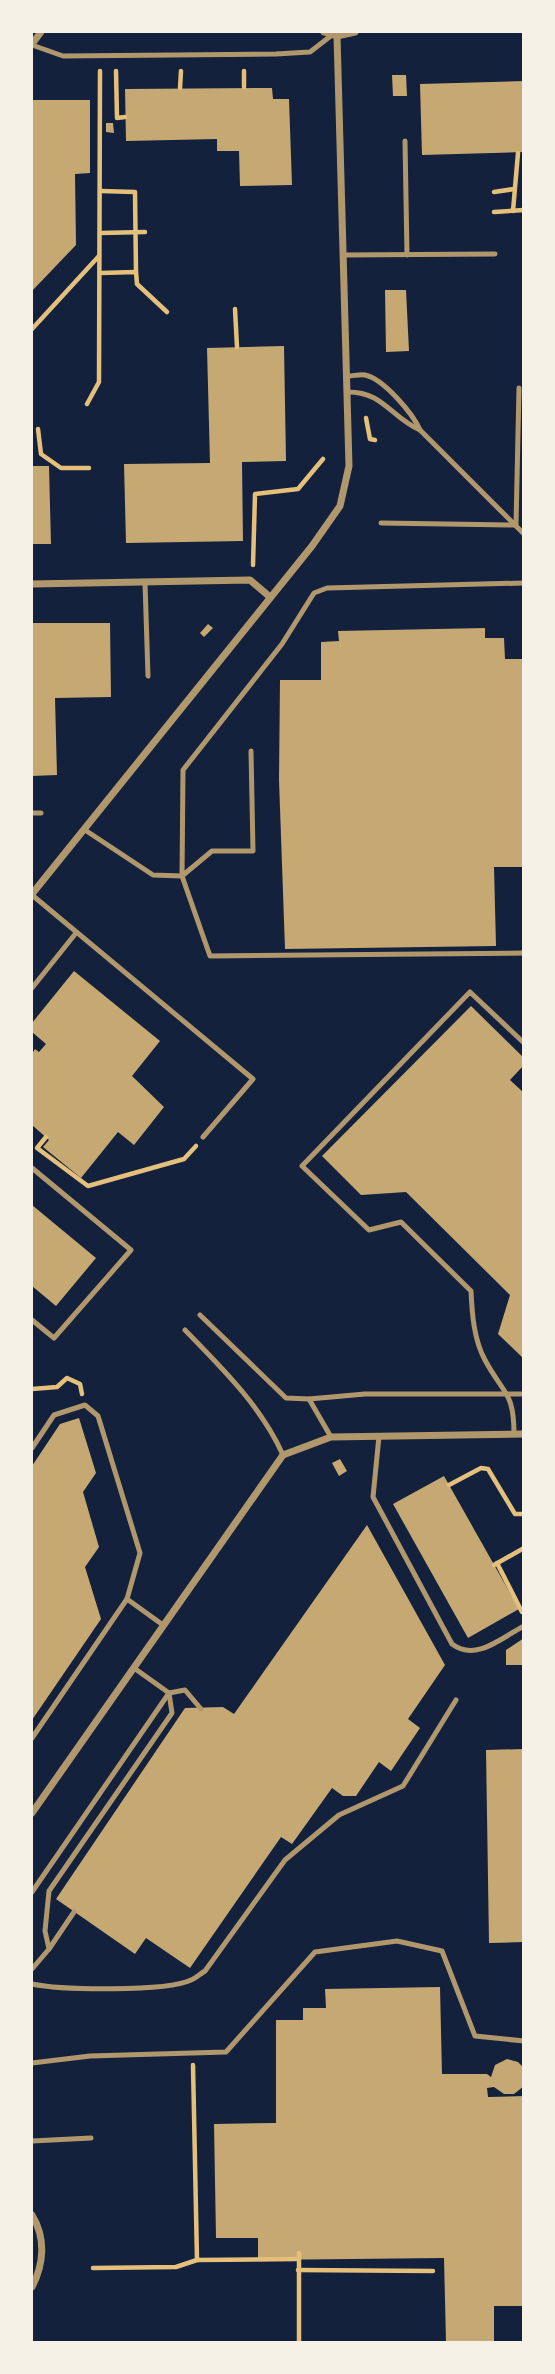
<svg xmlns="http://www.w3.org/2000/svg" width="555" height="2374" font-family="Overpass,sans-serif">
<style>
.building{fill:#c6a872}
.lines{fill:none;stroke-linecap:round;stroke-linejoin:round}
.path{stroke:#e5c07b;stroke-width:4.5}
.service{stroke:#b1986c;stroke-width:5}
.minor{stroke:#b1986c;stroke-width:7}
</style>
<rect width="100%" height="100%" fill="#14213d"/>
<g class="building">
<polygon points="392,75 406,75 407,96 393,96"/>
<polygon points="524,81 524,152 422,155 420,84"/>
<polygon points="272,88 273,99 289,99 292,185 240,186 239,151 217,151 217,139 126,141 125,89"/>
<polygon points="32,100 90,100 90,173 75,174 76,245 32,291"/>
<polygon points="106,123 113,123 114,133 106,132"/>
<polygon points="385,290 406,290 409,351 386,352"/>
<polygon points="284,346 286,461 242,462 243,541 126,543 124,464 210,463 207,348"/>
<polygon points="32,466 49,466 51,544 32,544"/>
<polygon points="32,623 110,623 111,697 55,698 57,775 32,776"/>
<polygon points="208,624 213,628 204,637 200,633"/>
<polygon points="485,628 485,638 504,638 505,659 524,659 524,867 494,867 496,946 285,949 279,780 280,680 321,680 321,642 339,641 338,631"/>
<polygon points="74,971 160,1041 132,1076 164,1107 134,1145 118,1132 81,1178 43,1147 49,1140 32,1125 32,1054 35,1049 39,1052 46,1044 32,1032 32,1023"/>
<polygon points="471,1006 524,1058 524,1065 510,1080 524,1093 524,1359 498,1334 510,1295 406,1192 361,1195 322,1156"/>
<polygon points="32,1205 96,1258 56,1306 32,1286"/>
<polygon points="79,1418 96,1473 83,1492 99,1547 85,1567 101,1619 32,1720 32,1466 60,1424"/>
<polygon points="340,1459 347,1471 339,1476 332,1463"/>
<polygon points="444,1476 519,1609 468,1638 393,1504"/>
<polygon points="367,1525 445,1665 408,1719 420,1728 391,1771 379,1762 356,1796 343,1796 332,1788 292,1844 281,1837 190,1968 146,1938 135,1954 56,1899 185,1708 223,1707 234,1714"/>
<polygon points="524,1638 524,1665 506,1665 506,1650"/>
<polygon points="524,1749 524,1942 489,1943 486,1750"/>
<polygon points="440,1987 442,2074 487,2074 491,2077 495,2065 507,2059 518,2062 524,2068 524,2086 514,2094 504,2094 494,2087 487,2088 488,2097 524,2096 524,2306 494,2306 494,2342 446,2342 444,2258 258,2260 258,2238 216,2238 214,2124 276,2123 276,2020 303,2020 303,2008 326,2008 325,1989"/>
</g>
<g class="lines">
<g class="path">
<polyline points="116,71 117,118 125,117"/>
<polyline points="244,71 244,87"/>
<polyline points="180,88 181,71"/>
<polyline points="101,191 135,192 136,272"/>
<polyline points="494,192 514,189"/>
<polyline points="513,211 518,153"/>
<polyline points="494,212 524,210"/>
<polyline points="100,233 145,232"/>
<polyline points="100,273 136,272 137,284 167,312"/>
<polyline points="235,309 237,347"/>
<polyline points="32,329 99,256"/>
<polyline points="87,404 99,382 100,71"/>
<polyline points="366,418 370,439 375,440"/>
<polyline points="38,429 41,454 61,468 89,468"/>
<polyline points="253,565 255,494 298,489 323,459"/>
<polyline points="46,1137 37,1148 88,1186 184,1159 196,1146"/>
<polyline points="32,1389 57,1387 67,1378 80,1384 82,1394"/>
<polyline points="449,1485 481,1468 488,1469 515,1514 524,1514"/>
<polyline points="497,1563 522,1612"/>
<polyline points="494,1565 524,1548"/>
<polyline points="193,2065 197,2260"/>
<polyline points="299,2253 299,2342"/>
<polyline points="93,2268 176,2267 197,2260 298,2259"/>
<polyline points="298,2270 433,2271"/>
</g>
<g class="service">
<polyline points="32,45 63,56 276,54 310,52 332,35"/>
<polyline points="405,141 407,255"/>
<polyline points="343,255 495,254"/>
<path d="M348,376C353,376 360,374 365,375C384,379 413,414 420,430"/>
<path d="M348,392C384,392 390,417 420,430L524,534"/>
<polyline points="381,523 516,525 519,388"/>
<polyline points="145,583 148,676"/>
<polyline points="251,751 253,851 212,851 182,876 183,770 282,644 314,593 327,588 524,583"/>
<polyline points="32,813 41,813"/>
<polyline points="85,830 153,875 182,876 210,956 524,953"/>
<polyline points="32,895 253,1079 203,1137"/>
<polyline points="32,988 76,933"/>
<polyline points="32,1168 131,1250 54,1338 32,1320"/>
<polyline points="200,1315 286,1398 309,1399 331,1437"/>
<path d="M185,1330C222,1368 261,1406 283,1455"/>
<polyline points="309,1399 365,1394 524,1394"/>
<path d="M514,1434C514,1391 503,1394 485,1360C474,1340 472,1314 471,1291L401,1222L369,1230L302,1166L470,992L524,1043"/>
<path d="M379,1436L373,1497L452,1644C476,1662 501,1638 524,1626"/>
<polyline points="32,1448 54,1415 85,1405 98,1416 140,1553 127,1599 163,1625"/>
<polyline points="32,1738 127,1599"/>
<polyline points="32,1892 169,1693 185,1690 201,1709"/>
<polyline points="49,1949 74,1912"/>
<polyline points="32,1969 49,1949 45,1931 49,1891 172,1713 169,1693 134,1668"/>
<path d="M32,1984C60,1990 166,1992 191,1980C196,1978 200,1974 205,1971L285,1860L339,1815L403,1786L456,1700"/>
<polyline points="32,2063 90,2056 226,2052 315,1952 397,1941 442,1951 475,2036 524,2041"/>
<polyline points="32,2141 91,2138"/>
</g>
<g class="minor">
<polyline points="324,32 337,36 355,32"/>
<polyline points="32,44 41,32"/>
<polyline points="32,584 250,580 270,597"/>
<polyline points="32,894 312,546 340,506 349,466 337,36"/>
<polyline points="32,1813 283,1455 331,1437 524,1434"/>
<path d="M32,2215C46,2238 44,2264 32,2287"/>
</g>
</g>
<rect width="555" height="2374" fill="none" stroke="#f6f1e7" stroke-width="66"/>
</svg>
